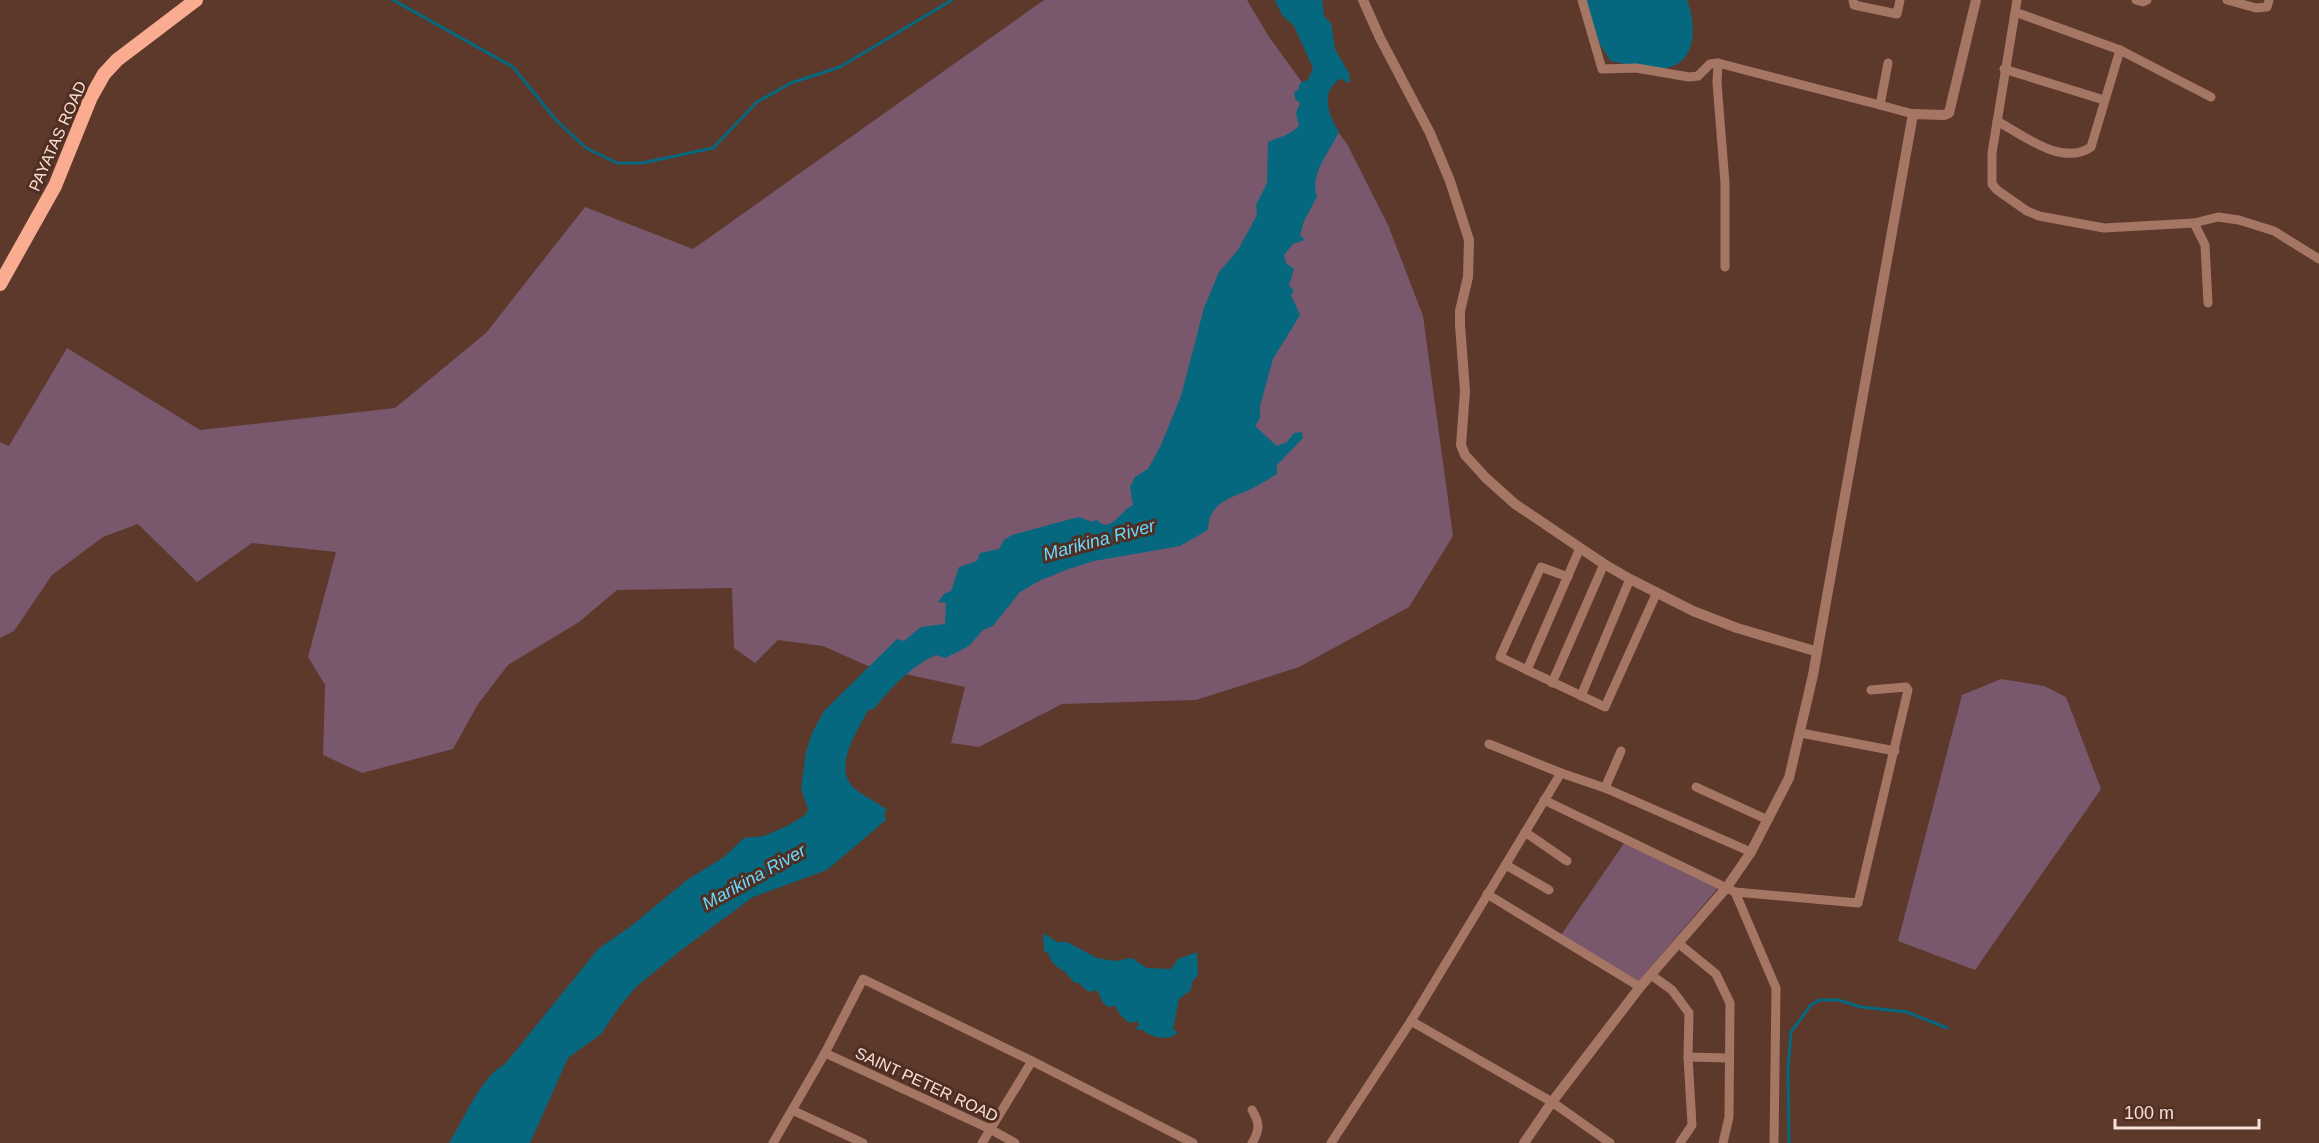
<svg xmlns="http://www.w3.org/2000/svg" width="2319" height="1143" font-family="Helvetica,sans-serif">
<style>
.green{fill:#79576d}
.water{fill:#05687f}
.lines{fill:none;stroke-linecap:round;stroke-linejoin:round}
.stream{stroke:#05687f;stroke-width:3}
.minor{stroke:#a67665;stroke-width:9}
.tertiary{stroke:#a67665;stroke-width:10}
.primary{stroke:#faac91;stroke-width:14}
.labels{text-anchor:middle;stroke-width:6;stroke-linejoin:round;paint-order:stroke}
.street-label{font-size:16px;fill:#f8e1d9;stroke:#512e22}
.water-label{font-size:18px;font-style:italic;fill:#66dbfe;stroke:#512e22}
</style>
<rect width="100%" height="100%" fill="#5d392c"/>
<g class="green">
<polygon points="1044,0 1247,0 1269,37 1347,144 1388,225 1423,316 1453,536 1409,607 1299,667 1196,700 1062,704 979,747 951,743 965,687 868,666 823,646 778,640 755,663 734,648 732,588 617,590 579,622 508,665 478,704 453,749 362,773 323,755 325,685 308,657 336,552 252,543 197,582 138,524 103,537 52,575 14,631 0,638 0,442 9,446 67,348 200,430 395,408 486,333 585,207 693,249"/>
<polygon points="2001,679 2044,686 2066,697 2101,789 1975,970 1898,941 1962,695"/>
<polygon points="1627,839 1723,882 1638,982 1561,935"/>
</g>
<g class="water">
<path d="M1275,0H1322L1324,16L1331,23L1335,49L1349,73L1350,82L1347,83L1343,79L1338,80C1336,83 1333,85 1331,88C1323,100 1331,121 1339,131C1331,151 1309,173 1317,197L1304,221L1300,235L1305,240L1293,244L1284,255L1286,263L1294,269L1289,285L1294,290L1291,295L1300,315L1273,359L1260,406V418L1255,426L1277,446L1287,442L1294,433L1302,432L1303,438L1277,465V474C1270,478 1264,482 1257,486C1235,498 1209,499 1208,530L1180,546L1094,561L1066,570L1039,581L1020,592L993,626L983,630L969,646L945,658L936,655C911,666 891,688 874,709L868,710C858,731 831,768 855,789C865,797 877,802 887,810L884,814L886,820L827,870L753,897L680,951L637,986L620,1006L601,1034L568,1058L530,1143H449C463,1121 482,1075 505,1064L598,949L631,926L687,880L724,857L744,838L764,836L787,826L805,815L808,810L801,788L806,752L812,733L824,711L897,639L904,641L921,627L945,624L946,603L938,602L944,594L951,591L959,567L977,561L980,553L999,549L1004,540L1012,535L1078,517L1093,522L1096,519C1111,536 1120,510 1133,505L1130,487L1135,477L1148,469L1161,445L1181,396L1204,308L1219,272L1238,250L1257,215L1256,205L1267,183L1268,142C1279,137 1292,135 1299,125L1296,113L1300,103L1295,99L1294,92L1298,90L1300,83L1308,80L1313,68L1294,26L1282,15Z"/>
<path d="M1585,0H1687C1697,27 1698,68 1658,69C1643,69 1626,64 1611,61L1600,45Z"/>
<path d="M1045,934L1057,942H1067L1097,958L1115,961L1132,958L1147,968L1171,969L1178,959L1197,952L1198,975L1192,982L1191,990L1179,999L1173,1029L1178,1033C1169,1041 1151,1038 1143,1030H1138L1136,1028L1139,1025L1137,1021L1130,1023L1122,1017L1115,1006L1108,1007C1099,1000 1102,997 1097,991L1095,990L1090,992L1082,987L1080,983H1075C1072,980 1067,974 1065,972C1058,967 1051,965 1049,954L1044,951L1043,935Z"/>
</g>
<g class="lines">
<g class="stream">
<polyline points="393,0 513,67 556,120 586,148 617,163 642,163 713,148 757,102 791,83 840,67 952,0"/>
<polyline points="1789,1143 1788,1069 1791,1032 1810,1006 1819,1000 1838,1000 1861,1007 1907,1012 1947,1028"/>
</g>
<g class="minor">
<polyline points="1582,0 1602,69 1636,68 1689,77 1698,76 1710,64 1718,63 1880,105"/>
<polyline points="1853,0 1854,5 1897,14 1900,0"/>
<polyline points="2017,0 1992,153 1992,184 1997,190 2027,211 2039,216 2104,228 2194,223 2218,217 2239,220 2274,231 2319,259"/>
<polyline points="2136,0 2143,2 2147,0"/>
<polyline points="2227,0 2256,8 2267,7 2269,0"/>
<polyline points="2015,12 2120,50 2211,97"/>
<polyline points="1718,63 1717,83 1725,183 1725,267"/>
<polyline points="1888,63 1880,105 1913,114"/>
<polyline points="2004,69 2104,100"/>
<path d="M1997,121C2023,135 2062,167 2091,147L2120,50"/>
<polyline points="2194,223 2205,245 2208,303"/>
<polyline points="1568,577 1541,567 1500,657 1605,707 1657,592"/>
<polyline points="1527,670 1580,548"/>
<polyline points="1552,683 1604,564"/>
<polyline points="1581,696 1630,579"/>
<polyline points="1801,733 1895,751"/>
<polyline points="1489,744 1561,773"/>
<polyline points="1696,787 1768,820"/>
<polyline points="1605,788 1621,751"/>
<polyline points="1544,800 1735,892 1776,988 1774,1143"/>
<polyline points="1525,832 1567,861"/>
<polyline points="1506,865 1549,890"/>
<polyline points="1735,892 1858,903 1908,690 1906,687 1871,690"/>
<polyline points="1487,894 1640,987"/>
<polyline points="1678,943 1716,974 1730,1003 1729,1117 1723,1143"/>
<polyline points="1651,975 1672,990 1689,1013 1688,1057 1692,1125 1680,1143"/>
<polyline points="1411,1021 1552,1102 1610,1143"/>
<polyline points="825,1053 990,1129 1015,1143"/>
<polyline points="1688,1057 1729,1058"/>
<polyline points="792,1110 863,1143"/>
<polyline points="773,1143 825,1053 863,979 1032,1061 1193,1143"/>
<polyline points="982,1143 1032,1061"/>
<path d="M1252,1143C1260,1130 1260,1123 1252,1110"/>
<polyline points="1331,1143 1411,1021 1561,773 1605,788 1751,852"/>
</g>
<g class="tertiary">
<polyline points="1363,0 1380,38 1430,133 1450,181 1469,240 1468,277 1460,311 1460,325 1465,391 1461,445 1465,455 1486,478 1515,504 1604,564 1630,579 1693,611 1737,628 1815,651"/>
<polyline points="1524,1143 1552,1102 1640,987 1727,887 1751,852 1789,778 1813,675 1913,114 1944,115 1949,113 1976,0"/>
</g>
<polyline class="primary" points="0,284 55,186 91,97 104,74 117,60 196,0"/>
</g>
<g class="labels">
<g class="street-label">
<text transform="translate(57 136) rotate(-66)" y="6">PAYATAS ROAD</text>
<text transform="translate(927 1084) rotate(25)" y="6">SAINT PETER ROAD</text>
</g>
<g class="water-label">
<text transform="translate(1099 540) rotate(-15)" y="6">Marikina River</text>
<text transform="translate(754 877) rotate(-29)" y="6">Marikina River</text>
</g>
</g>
<path d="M2115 1119v9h144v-9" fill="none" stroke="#f8e1d9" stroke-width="3"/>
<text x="2124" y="1119" font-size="18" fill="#f8e1d9" stroke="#512e22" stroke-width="4.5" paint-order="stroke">100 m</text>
</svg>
